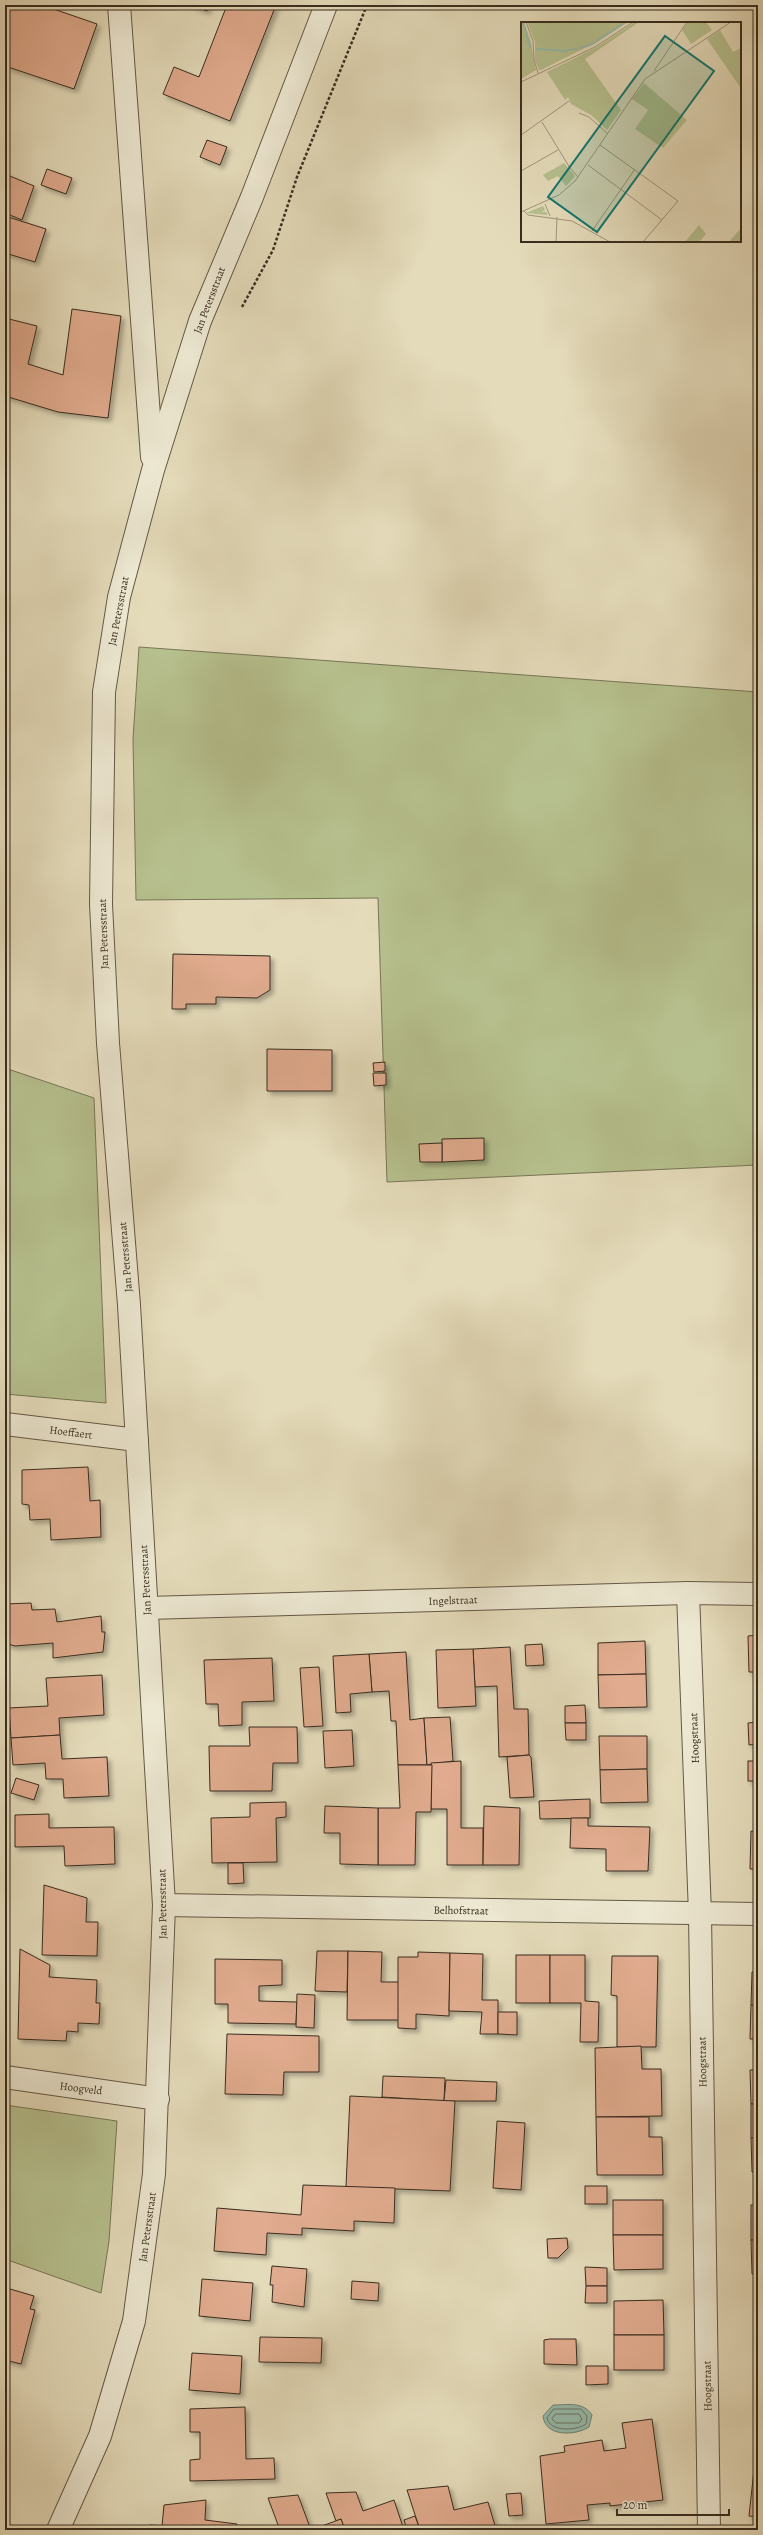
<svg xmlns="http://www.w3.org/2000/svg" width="763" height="2535" font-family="Alegreya,serif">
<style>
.green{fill:#b6c08e;stroke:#787656}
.water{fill:#96bbac;stroke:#718273}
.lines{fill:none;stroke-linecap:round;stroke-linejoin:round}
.shore{stroke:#687465;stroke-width:1}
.building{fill:#e0ab8e;stroke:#392d1e;filter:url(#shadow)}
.minor-casing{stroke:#645845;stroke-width:24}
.path{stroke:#392d1e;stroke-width:2.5;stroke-dasharray:3 2;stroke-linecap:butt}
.minor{stroke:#ede8d2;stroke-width:22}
.labels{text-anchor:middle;stroke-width:3;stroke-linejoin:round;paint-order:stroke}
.street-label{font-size:11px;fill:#392d1e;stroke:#ede8d2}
.inset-river{fill:none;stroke:#96bbac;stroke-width:2}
.inset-road{fill:none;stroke:#a0957c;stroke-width:1}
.view{fill:#0f766e;fill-opacity:0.15;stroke:#0f766e;stroke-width:2}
.inset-edge{fill:none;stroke:#392d1e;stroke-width:2}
</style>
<defs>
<filter id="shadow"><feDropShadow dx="3.5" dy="3.5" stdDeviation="2" flood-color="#0004"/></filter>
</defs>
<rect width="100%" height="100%" fill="#e4dbba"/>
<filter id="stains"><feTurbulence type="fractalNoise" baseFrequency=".005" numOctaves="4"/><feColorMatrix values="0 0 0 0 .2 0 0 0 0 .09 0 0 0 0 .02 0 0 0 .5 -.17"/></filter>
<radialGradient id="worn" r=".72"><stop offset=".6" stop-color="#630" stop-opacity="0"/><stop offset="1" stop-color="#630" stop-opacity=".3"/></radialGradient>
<g class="green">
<polygon points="139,647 758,692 758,1165 387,1182 378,898 136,900 133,739"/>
<polygon points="5,1068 94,1098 106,1403 5,1394"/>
<polygon points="5,2105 117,2121 109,2241 101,2293 5,2259"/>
</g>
<path class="water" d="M553,2405C567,2405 583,2401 592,2415L589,2427C575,2436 545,2437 543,2416Z"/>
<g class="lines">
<g class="shore">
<path d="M554,2409H581L587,2416L586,2424C576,2431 549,2432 547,2418Z"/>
<polygon points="556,2414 579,2414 582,2419 579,2423 556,2423 552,2419"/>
</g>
</g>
<g class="building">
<polygon points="5,5 42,5 97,24 74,89 5,66"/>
<polygon points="190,5 209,5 207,11"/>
<polygon points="227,5 276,5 230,121 163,94 174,67 199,77"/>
<polygon points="207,140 227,147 220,165 200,157"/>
<polygon points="47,169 72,178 66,194 41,185"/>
<polygon points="5,174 34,186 22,220 5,213"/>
<polygon points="5,216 46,229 35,262 5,253"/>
<polygon points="72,309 121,316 108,418 58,412 5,396 5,318 37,326 28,364 63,375"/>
<polygon points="173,954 270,956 270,990 257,998 216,997 216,1004 186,1004 186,1009 172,1009"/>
<polygon points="267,1049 332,1050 332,1091 267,1091"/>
<polygon points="385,1062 385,1071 374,1072 373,1063"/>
<polygon points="373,1073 386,1073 386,1085 374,1086"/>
<polygon points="484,1138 484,1160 442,1162 442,1139"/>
<polygon points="442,1143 442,1162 420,1162 419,1144"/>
<polygon points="88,1467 90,1501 100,1500 101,1537 51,1540 50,1519 30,1520 29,1505 22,1504 22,1470"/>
<polygon points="31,1603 32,1610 55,1609 57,1622 101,1616 102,1632 105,1632 103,1652 53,1658 53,1643 15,1646 5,1643 5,1604"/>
<polygon points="758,1635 758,1672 749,1672 748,1636"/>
<polygon points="645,1641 646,1674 598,1675 598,1643"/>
<polygon points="542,1644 544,1665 526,1666 525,1645"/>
<polygon points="510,1647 514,1709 528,1709 529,1755 499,1757 497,1686 475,1687 473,1649"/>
<polygon points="473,1649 476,1706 438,1708 436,1650"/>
<polygon points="406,1652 410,1720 424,1718 427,1765 398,1765 396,1721 391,1721 389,1691 372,1692 369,1654"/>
<polygon points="369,1654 372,1692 350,1694 351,1712 336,1713 333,1656"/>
<polygon points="272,1658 274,1701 242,1702 242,1725 219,1726 218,1704 206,1704 204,1660"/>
<polygon points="319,1667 323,1726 304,1727 300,1668"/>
<polygon points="646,1674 647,1707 599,1708 598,1675"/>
<polygon points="102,1675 104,1715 59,1718 60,1735 11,1738 9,1708 48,1706 46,1678"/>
<polygon points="585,1705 586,1723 565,1723 565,1706"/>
<polygon points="450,1717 453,1761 427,1765 424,1718"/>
<polygon points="758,1722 758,1744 749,1745 748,1723"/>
<polygon points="565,1723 586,1723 586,1740 566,1740"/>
<polygon points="249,1727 297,1727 298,1763 273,1763 272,1791 210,1791 209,1746 250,1746"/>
<polygon points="352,1730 354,1766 325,1768 323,1731"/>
<polygon points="60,1735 62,1759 107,1757 109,1796 64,1798 63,1779 46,1779 45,1763 13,1765 11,1738"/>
<polygon points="599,1736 647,1736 647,1769 600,1770"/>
<polygon points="529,1755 531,1757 534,1797 510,1798 507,1757"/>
<polygon points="461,1761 461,1828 483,1828 483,1865 447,1865 447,1809 431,1809 431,1763"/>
<rect x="748" y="1761" width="10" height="20"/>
<polygon points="398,1765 432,1765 431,1812 416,1812 415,1865 378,1865 378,1808 400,1808"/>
<polygon points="647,1769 648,1802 601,1803 600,1770"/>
<polygon points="16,1778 39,1785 34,1800 11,1793"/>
<polygon points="590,1799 590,1818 540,1819 539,1801"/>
<polygon points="286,1802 286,1817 276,1818 277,1862 212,1863 211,1818 250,1817 250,1803"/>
<polygon points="325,1806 378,1808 378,1865 340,1864 340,1833 324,1833"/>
<polygon points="484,1806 520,1808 519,1865 483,1865"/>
<polygon points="49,1814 49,1828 114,1827 115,1864 65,1866 64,1846 15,1847 15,1815"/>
<polygon points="571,1818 588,1818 588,1826 650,1827 648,1871 606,1871 606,1849 570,1848"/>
<polygon points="751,1831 758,1832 758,1869 750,1869"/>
<polygon points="228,1863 243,1863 244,1883 228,1884"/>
<polygon points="44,1885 87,1898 86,1922 98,1922 97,1956 42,1955"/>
<polygon points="20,1949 50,1965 49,1977 97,1980 96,2003 100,2003 99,2024 78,2023 78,2032 67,2031 66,2041 18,2039"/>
<polygon points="317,1951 348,1951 347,1992 315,1991"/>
<polygon points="348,1951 382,1952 381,1982 399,1982 399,2020 347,2020"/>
<polygon points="418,1952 450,1953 449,2016 416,2014 416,2029 398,2028 398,1957 418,1957"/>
<polygon points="450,1953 483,1954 482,2000 498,2000 498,2034 480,2034 482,2012 449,2011"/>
<rect x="516" y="1955" width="34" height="48"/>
<polygon points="550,1955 585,1955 585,2001 599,2002 598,2042 580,2042 581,2003 550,2003"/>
<polygon points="612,1956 658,1956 656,2047 617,2047 617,1996 611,1995"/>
<polygon points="215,1959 282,1960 282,1985 259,1986 259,2001 297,2002 296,2024 228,2023 228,2004 215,2004"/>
<polygon points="752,1972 758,1972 758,2006 751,2005"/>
<polygon points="297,1994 315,1995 314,2028 296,2027"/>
<polygon points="751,2005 758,2006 758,2039 750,2039"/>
<polygon points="498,2012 517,2012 517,2035 498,2034"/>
<polygon points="227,2034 319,2036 319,2072 284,2072 283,2095 225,2094"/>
<polygon points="641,2046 642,2069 661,2069 662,2116 596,2117 595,2048"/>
<polygon points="750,2070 758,2070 758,2104 751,2104"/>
<polygon points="383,2076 445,2078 444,2101 382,2097"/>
<polygon points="446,2080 497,2082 496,2101 444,2101"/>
<polygon points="350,2096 455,2101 450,2191 346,2187"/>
<rect x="751" y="2104" width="7" height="34"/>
<polygon points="596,2117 649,2117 649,2137 662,2137 663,2175 597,2175"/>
<polygon points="497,2121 525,2123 521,2190 493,2188"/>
<polygon points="751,2138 758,2138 758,2172 752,2172"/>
<polygon points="303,2185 395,2188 394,2223 354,2221 354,2231 302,2228 302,2235 267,2233 266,2255 214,2251 217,2208 301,2215"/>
<rect x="585" y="2186" width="22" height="18"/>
<rect x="613" y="2200" width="50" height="35"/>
<rect x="751" y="2205" width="7" height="35"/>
<polygon points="613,2235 663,2235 663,2269 614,2270"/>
<polygon points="567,2238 568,2248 558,2258 548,2258 547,2239"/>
<polygon points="751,2240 758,2240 758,2274 752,2274"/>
<polygon points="272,2266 307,2269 304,2307 272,2302 273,2285 270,2285"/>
<polygon points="585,2267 607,2268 607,2286 586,2286"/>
<polygon points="202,2279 253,2283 250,2321 199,2316"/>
<polygon points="352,2281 379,2283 378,2301 351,2299"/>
<polygon points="586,2286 607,2286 607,2303 585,2303"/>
<polygon points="10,2289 34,2296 30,2309 35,2310 21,2364 5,2360 5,2302"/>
<polygon points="663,2300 664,2335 614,2335 614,2301"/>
<rect x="614" y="2335" width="50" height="35"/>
<polygon points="260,2337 322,2338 321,2363 259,2362"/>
<polygon points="550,2339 576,2339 577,2365 544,2364 544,2340"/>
<polygon points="192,2353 242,2356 240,2394 189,2390"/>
<polygon points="586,2366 608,2366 608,2384 586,2385"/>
<polygon points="245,2407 246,2459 274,2458 275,2479 190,2481 190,2460 200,2459 200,2432 190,2432 190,2409"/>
<polygon points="652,2419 663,2500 610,2506 610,2503 587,2505 589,2520 546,2524 540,2456 565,2452 564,2446 602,2440 604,2451 626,2448 622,2423"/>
<polygon points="758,2432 758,2517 749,2516"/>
<polygon points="448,2486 454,2510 488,2502 496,2529 420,2530 407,2490"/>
<polygon points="356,2492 363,2511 394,2500 404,2530 345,2530 341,2519 336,2521 326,2493"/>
<polygon points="521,2493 523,2515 509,2516 506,2494"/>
<polygon points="298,2495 311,2530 341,2519 345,2530 280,2530 268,2498"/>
<polygon points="206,2500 205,2520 237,2524 236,2530 150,2530 150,2525 162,2526 164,2505"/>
<polygon points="415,2516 419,2527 407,2530 404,2520"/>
</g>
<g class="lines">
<g class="minor-casing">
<g id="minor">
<polyline points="119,5 152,457"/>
<polyline points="5,1424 137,1440"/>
<polyline points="688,1593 700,1914 709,2530"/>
<polyline points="147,1608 688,1593 758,1594"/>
<polyline points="164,1905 758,1914"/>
<polyline points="5,2077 158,2099"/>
<polyline points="58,2530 100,2436 134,2321 154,2174 164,1905 129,1305 108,1043 101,904 104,692 119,597 153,470 200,321 252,197 326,5"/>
</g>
</g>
<polyline class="path" points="242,307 273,250 297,177 367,5"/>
<use href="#minor" class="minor"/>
</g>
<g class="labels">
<g class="street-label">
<text transform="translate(209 300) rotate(-69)" y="4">Jan Petersstraat</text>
<text transform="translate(118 611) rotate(-79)" y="4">Jan Petersstraat</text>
<text transform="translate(103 934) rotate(-92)" y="4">Jan Petersstraat</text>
<text transform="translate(125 1257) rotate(-95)" y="4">Jan Petersstraat</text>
<text transform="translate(71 1432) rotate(7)" y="4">Hoeffaert</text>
<text transform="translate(145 1580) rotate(-93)" y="4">Jan Petersstraat</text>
<text transform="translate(453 1600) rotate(-2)" y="4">Ingelstraat</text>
<text transform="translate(694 1738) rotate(-92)" y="4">Hoogstraat</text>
<text transform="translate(162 1904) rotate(-91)" y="4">Jan Petersstraat</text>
<text transform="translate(461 1910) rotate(1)" y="4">Belhofstraat</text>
<text transform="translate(702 2062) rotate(-91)" y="4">Hoogstraat</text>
<text transform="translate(81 2088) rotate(7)" y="4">Hoogveld</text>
<text transform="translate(147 2227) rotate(-82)" y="4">Jan Petersstraat</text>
<text transform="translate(707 2386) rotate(-91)" y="4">Hoogstraat</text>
</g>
</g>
<g transform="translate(521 22)">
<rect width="220" height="220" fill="#e4dbba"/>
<path d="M0,0H3L10,20L15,48L0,57ZM6,0H107L76,20L20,48H18L14,38V20ZM114,0H118L64,37L100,88L86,108L70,93L50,82L47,75L44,78L26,50L76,25ZM167,0H185L191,8L170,22L161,8ZM199,8L212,30L220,26L219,65L186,17ZM123,61L166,98L142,126L114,107L127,88L111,77ZM43,141L54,154L48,161L45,164L37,154L27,159L22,153ZM22,184L24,188L21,190H26V193L5,191ZM178,203L185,212L178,220H164ZM220,206V220H208Z" fill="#b6c08e"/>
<path class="inset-river" d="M2,0L9,26M59,26L71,22L103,1M15,27L44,29L57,26"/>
<path class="inset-road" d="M5,0L12,19L13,37L17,51M133,49L166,0M0,60L74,25L112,0M58,91L68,95L87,112M21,100L49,146L57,155M0,113L48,79M79,123L157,179L122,220M67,143L141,198M0,149L37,128M24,182L29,194M3,189L7,193L51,199L89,220M0,190L38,173L54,159L124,57L210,0M71,209L114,147M35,220L36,195"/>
<path class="view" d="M144,14L193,49L76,210L27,175Z"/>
<rect width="220" height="220" class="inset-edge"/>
</g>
<rect width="763" height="2535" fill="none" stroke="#e4dbba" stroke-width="20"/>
<rect x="6" y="6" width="751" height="2523" fill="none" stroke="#392d1e" stroke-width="2"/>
<rect x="10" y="10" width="743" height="2515" fill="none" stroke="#392d1e"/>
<path d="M617 2509v6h112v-6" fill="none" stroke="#392d1e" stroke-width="2"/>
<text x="623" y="2509" font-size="12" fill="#392d1e" stroke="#ede8d2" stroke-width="3" paint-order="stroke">20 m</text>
<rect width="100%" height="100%" filter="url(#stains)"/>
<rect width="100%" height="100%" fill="url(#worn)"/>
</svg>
